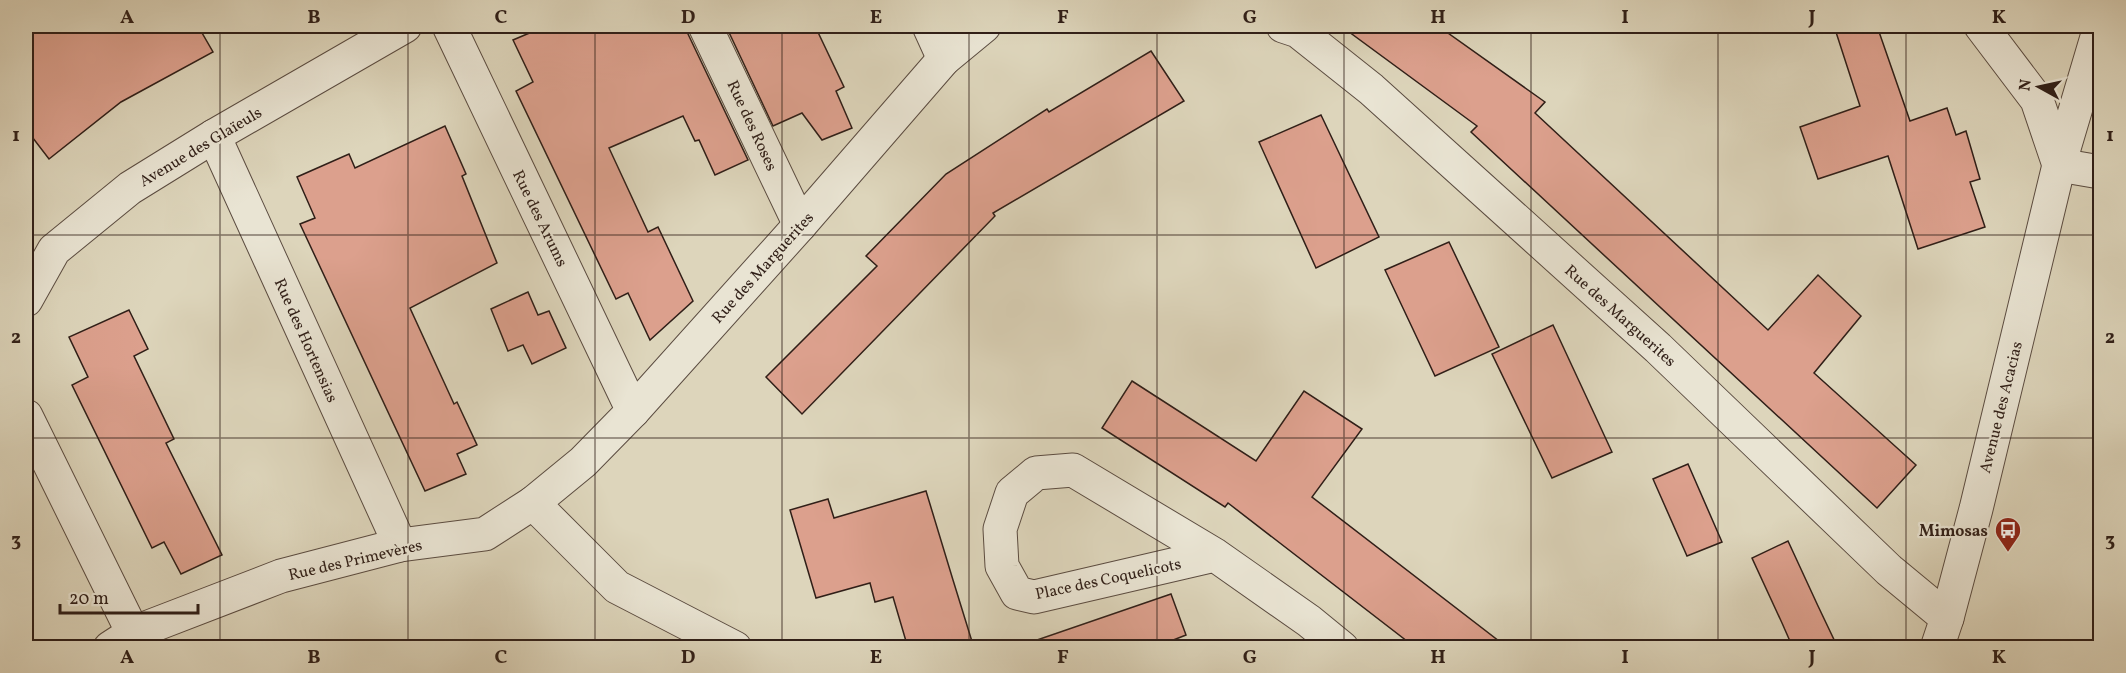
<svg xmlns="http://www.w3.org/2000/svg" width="2126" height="673" font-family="Vollkorn,serif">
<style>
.building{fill:#dca08d;stroke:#301f18;stroke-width:1.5}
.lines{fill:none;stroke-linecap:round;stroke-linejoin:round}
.minor-casing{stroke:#5b4c41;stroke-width:35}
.minor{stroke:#e9e4d3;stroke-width:33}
.grid{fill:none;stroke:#301f18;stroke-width:1.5;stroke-opacity:0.55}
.labels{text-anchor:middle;stroke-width:4.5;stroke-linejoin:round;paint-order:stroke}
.street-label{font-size:16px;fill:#301f18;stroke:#e9e4d3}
.poi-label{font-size:16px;font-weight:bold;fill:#301f18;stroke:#e9e4d3;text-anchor:end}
.neatline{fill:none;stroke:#301f18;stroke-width:2}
.grid-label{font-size:20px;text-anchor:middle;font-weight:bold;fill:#301f18}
</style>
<rect width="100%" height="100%" fill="#ddd5bb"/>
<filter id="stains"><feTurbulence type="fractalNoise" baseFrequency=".00333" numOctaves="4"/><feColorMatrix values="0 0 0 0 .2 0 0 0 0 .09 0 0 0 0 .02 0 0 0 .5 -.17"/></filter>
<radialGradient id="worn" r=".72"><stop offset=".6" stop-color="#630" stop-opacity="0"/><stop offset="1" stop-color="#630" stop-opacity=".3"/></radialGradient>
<g class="building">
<polygon points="26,26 198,26 213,52 121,102 49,159 26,129"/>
<polygon points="546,26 686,26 688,34 748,160 715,175 699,140 695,141 683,116 609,148 648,232 658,227 693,301 650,340 628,293 616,299 516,91 533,82 513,40"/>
<polygon points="726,26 815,26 844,87 836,91 852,128 822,140 802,113 773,126"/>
<polygon points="1341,26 1438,26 1545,102 1535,113 1768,330 1818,275 1861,316 1814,373 1916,465 1877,508 1471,132 1477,126"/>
<polygon points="1834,26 1877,26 1910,121 1947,108 1956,135 1966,131 1980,179 1970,182 1985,227 1918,249 1888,156 1818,179 1800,127 1860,106"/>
<polygon points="1151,51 1184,101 993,213 995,216 802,414 766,377 877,266 866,256 946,174 1047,109 1049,112"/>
<polygon points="1321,115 1379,237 1316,268 1259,142"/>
<polygon points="445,126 466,174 462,176 497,263 410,308 454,404 457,402 477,445 457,454 466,474 425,491 300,224 315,218 297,177 349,154 355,168"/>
<polygon points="1449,242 1499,347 1435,376 1385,270"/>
<polygon points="528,292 538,315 549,311 566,348 532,364 523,345 508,351 491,309"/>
<polygon points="129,310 148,349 134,356 174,439 166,443 222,555 181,574 164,542 152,548 72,385 88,377 69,337"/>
<polygon points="1553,325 1612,452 1552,478 1492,354"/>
<polygon points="1132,381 1256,461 1304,391 1362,429 1312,497 1508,648 1416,648 1228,503 1225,507 1102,428"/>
<polygon points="1688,464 1722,542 1687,556 1653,479"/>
<polygon points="926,491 953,580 974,648 908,648 893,597 875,602 870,583 816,598 790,510 828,499 834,518"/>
<polygon points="1788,541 1818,606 1838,648 1793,648 1782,623 1752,558"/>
<polygon points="1171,594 1186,635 1153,648 1035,648 1034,641"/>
</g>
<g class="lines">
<g class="minor-casing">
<g id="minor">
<polyline points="449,26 633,411"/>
<polyline points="705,26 800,225"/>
<polyline points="929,26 944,59"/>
<polyline points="1283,26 1298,31 1371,89 1658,348 1889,570 1947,618"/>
<polyline points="1981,26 2037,100 2059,165"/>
<polyline points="214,136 400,545"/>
<polyline points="2059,165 2100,172"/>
<polyline points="26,300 54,250 130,188 214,136 405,26"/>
<polyline points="26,416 133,633"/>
<polyline points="533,503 617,587 735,648"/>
<polyline points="1215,555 1034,597 1017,593 1002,566 1000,529 1012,493 1036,473 1073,470 1215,555 1309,621 1342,648"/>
<polyline points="110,648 133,633 281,576 400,545 485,534 533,503 583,462 633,411 800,225 944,59 984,26"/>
<polyline points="1937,648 1947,618 1976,509 2059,165 2100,27"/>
</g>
</g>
<use href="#minor" class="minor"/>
</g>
<path class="grid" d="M220,26V648M408,26V648M595,26V648M782,26V648M969,26V648M1157,26V648M1344,26V648M1531,26V648M1718,26V648M1906,26V648M26,235H2100M26,438H2100"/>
<defs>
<g id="bus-pin" transform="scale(1.35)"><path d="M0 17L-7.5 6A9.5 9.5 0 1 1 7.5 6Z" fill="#8f2418" stroke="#e9e4d3"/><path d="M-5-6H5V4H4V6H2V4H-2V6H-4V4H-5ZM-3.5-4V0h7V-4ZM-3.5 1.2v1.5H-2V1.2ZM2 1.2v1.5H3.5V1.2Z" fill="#fff"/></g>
</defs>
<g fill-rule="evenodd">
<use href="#bus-pin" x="2008" y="530"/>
</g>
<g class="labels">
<g class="street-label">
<text transform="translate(753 125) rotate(65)" y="6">Rue des Roses</text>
<text transform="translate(200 146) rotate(-31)" y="6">Avenue des Glaïeuls</text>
<text transform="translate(541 218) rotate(64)" y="6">Rue des Arums</text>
<text transform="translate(762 267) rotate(-48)" y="6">Rue des Marguerites</text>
<text transform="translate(1621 315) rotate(42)" y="6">Rue des Marguerites</text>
<text transform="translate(307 340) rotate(66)" y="6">Rue des Hortensias</text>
<text transform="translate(2000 407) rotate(-76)" y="6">Avenue des Acacias</text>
<text transform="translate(355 559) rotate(-13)" y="6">Rue des Primevères</text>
<text transform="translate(1108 578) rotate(-12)" y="6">Place des Coquelicots</text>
</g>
<g class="poi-label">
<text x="1988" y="536">Mimosas</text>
</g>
</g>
<rect width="2126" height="673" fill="none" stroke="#ddd5bb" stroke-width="66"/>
<g transform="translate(2039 87) rotate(278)" stroke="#e9e4d3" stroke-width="4.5" paint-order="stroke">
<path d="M0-4.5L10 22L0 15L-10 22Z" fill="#301f18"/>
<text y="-9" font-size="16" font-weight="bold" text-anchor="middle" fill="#301f18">N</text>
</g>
<path d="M60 604v9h138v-9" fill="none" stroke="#301f18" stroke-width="3"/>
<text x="69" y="604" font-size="18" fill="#301f18" stroke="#e9e4d3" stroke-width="4.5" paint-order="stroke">20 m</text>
<rect x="33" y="33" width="2060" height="607" class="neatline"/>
<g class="grid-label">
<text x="127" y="23">A</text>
<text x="314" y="23">B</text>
<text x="501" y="23">C</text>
<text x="688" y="23">D</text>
<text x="876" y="23">E</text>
<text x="1063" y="23">F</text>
<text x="1250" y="23">G</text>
<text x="1438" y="23">H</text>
<text x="1625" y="23">I</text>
<text x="1812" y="23">J</text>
<text x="1999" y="23">K</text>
<text x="16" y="141">1</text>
<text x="2110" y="141">1</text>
<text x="16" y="343">2</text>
<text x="2110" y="343">2</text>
<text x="16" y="546">3</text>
<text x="2110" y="546">3</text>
<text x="127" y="663">A</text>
<text x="314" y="663">B</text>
<text x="501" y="663">C</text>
<text x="688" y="663">D</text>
<text x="876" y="663">E</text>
<text x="1063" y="663">F</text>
<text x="1250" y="663">G</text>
<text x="1438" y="663">H</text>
<text x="1625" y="663">I</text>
<text x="1812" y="663">J</text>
<text x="1999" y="663">K</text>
</g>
<rect width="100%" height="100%" filter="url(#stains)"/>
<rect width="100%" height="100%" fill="url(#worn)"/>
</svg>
